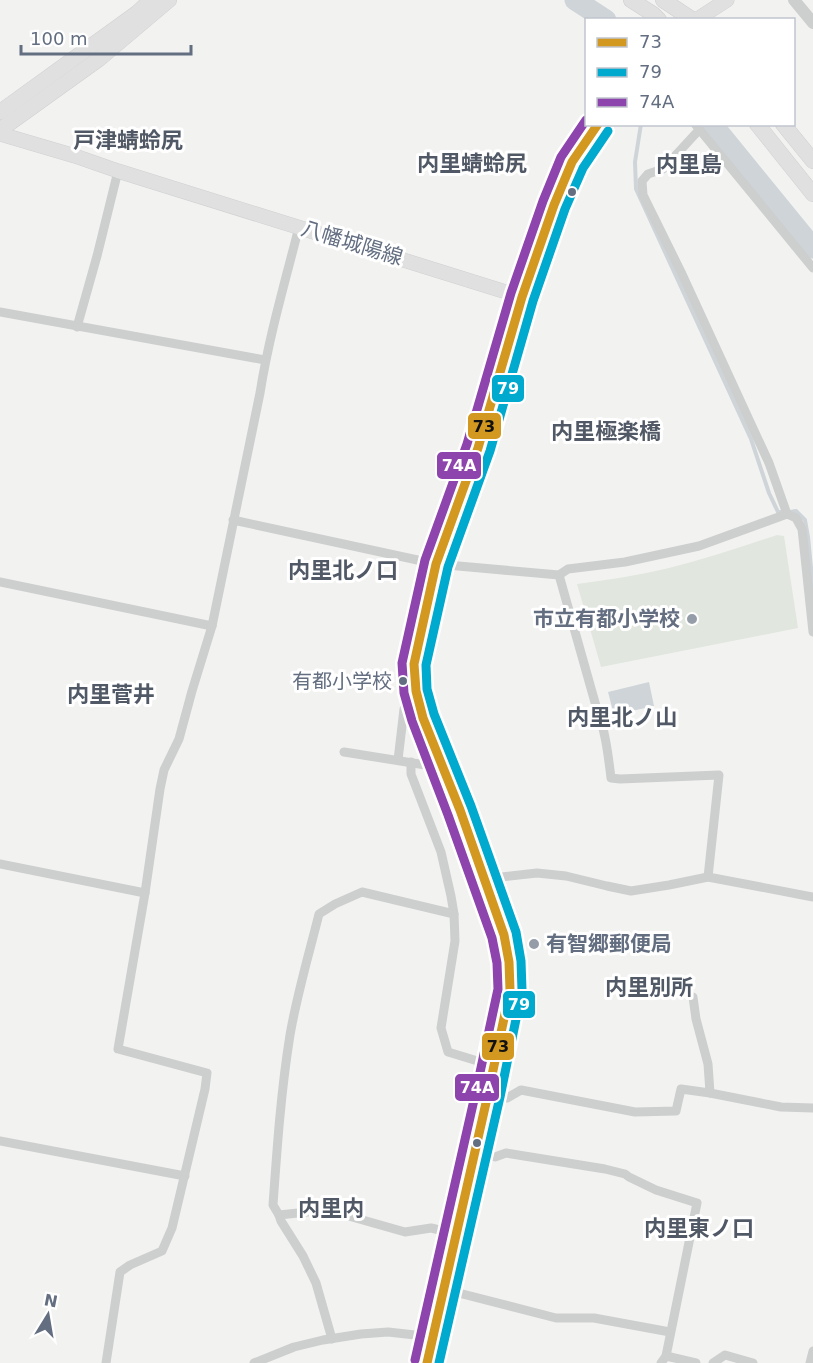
<svg xmlns="http://www.w3.org/2000/svg" width="813" height="1363" font-family="'DejaVu Sans','Noto Sans JP',sans-serif">
<style>
.green{fill:#e1e6df}
.water{fill:#ced4d8}
.lines{fill:none;stroke-linecap:round;stroke-linejoin:round}
.stream{stroke:#ced4d8;stroke-width:4}
.river{stroke:#ced4d8;stroke-width:21}
.secondary-casing{stroke:#cfd0d0;stroke-width:15}
.primary-casing{stroke:#cecfcf;stroke-width:16}
.trunk-casing{stroke:#cfd0d0;stroke-width:16}
.minor{stroke:#cdcece;stroke-width:9}
.tertiary{stroke:#cdcece;stroke-width:12}
.secondary{stroke:#e0e0e1;stroke-width:14}
.primary{stroke:#e0e0e1;stroke-width:15}
.trunk{stroke:#e0e0e1;stroke-width:15}
.bus-1-casing{stroke:#fff;stroke-width:14}
.bus-2-casing{stroke:#fff;stroke-width:14}
.bus-3-casing{stroke:#fff;stroke-width:14}
.bus-1{stroke:#d29820;stroke-width:9}
.bus-2{stroke:#00a9ce;stroke-width:9}
.bus-3{stroke:#8e44ad;stroke-width:9}
.bus-dot{fill:#636e81;stroke:#fff;stroke-width:2}
.poi-dot{fill:#959da8;stroke:#fff;stroke-width:2}
.labels{text-anchor:middle;stroke-width:6;stroke-linejoin:round;paint-order:stroke}
.bus-label{font-size:20px;fill:#636e81;stroke:#fff;text-anchor:end}
.street-label{font-size:21px;fill:#636e81;stroke:#fff}
.poi-label{font-size:21px;font-weight:bold;fill:#636e81;stroke:#fff;text-anchor:end}
.neighbourhood-label{font-size:22px;font-weight:bold;fill:#515966;stroke:#fff}
.line-badge{stroke:#fff;stroke-width:2}
.badge-label{font-size:16px;text-anchor:middle;font-weight:bold;fill:#fff}
.pale-badge-label{font-size:16px;text-anchor:middle;font-weight:bold;fill:#111}
</style>
<rect width="100%" height="100%" fill="#f2f3f1"/>
<path class="green" d="M777,535L784,536L798,628L601,667L577,584C608,580 639,575 669,568C706,559 741,547 777,535Z"/>
<polygon class="water" points="649,682 654,706 614,715 608,692"/>
<g class="lines">
<g class="stream">
<polyline points="641,124 635,162 636,189 751,439 769,493 778,512 783,512"/>
<polyline points="790,512 796,511 805,520 808,537 813,588"/>
</g>
<g class="river">
<polyline points="575,0 606,20"/>
<polyline points="712,124 813,248"/>
</g>
<g class="secondary-casing">
<g id="secondary">
<polyline points="696,20 727,0"/>
<polyline points="0,134 75,156 118,171 522,297 554,205 572,162 598,124"/>
</g>
</g>
<g class="primary-casing">
<g id="primary">
<polyline points="631,0 653,14 659,20"/>
<polyline points="663,0 693,20"/>
<polyline points="757,124 813,194"/>
<polyline points="783,124 813,161"/>
</g>
</g>
<g class="trunk-casing">
<g id="trunk">
<polyline points="0,112 137,13 151,0"/>
<polyline points="0,130 99,59 169,0"/>
</g>
</g>
<g class="minor">
<polyline points="695,124 813,268"/>
<polyline points="699,130 663,169 648,174 642,181 643,195 681,272 769,463 787,514 796,518 802,529 813,632"/>
<polyline points="0,312 265,360"/>
<polyline points="77,327 97,256 118,171"/>
<polyline points="233,520 436,564 559,575 568,569 625,562 699,546 787,514"/>
<path d="M559,575L596,706C605,729 608,753 611,778L620,779L719,775L708,877"/>
<polyline points="0,582 212,626"/>
<polyline points="344,752 444,768"/>
<polyline points="398,760 404,709 411,703 417,702"/>
<polyline points="411,762 411,774 441,852 451,896 454,914 455,941 441,1028 448,1052 494,1066"/>
<polyline points="0,864 145,893"/>
<polyline points="484,879 537,873 566,876 607,886 631,891 669,885 708,877 813,897"/>
<polyline points="693,997 696,1019 708,1064 710,1093 781,1107 813,1108"/>
<polyline points="488,1094 507,1098 521,1090 635,1112 676,1111 681,1089 710,1093"/>
<polyline points="0,1141 185,1176"/>
<polyline points="475,1152 495,1157 506,1153 605,1169 625,1174 629,1177 656,1190 697,1203 666,1356 661,1363"/>
<path d="M279,1215L273,1205C277,1148 281,1091 290,1035C297,994 309,954 319,914L335,904L362,892L454,914"/>
<polyline points="443,1289 556,1318 594,1318 670,1332"/>
<polyline points="332,1339 316,1283 303,1256 281,1221 279,1215 317,1211 331,1211 405,1232 431,1228 457,1234"/>
<polyline points="666,1356 696,1363"/>
<path d="M106,1363L120,1272L130,1265L162,1251L172,1228L205,1089L207,1073L118,1049L145,893L160,789L164,770L179,739L192,691L212,626L260,393C269,336 285,282 299,227"/>
<polyline points="254,1363 294,1347 323,1340 361,1334 388,1332 433,1337"/>
<path d="M427,1363L488,1094L510,990L509,962L504,935C485,880 465,824 444,769C431,735 411,701 414,664L436,564L478,448L522,297"/>
<polyline points="713,1363 725,1355 753,1363"/>
<polyline points="810,1363 813,1351"/>
</g>
<polyline class="tertiary" points="794,0 813,23"/>
<use href="#secondary" class="secondary"/>
<use href="#primary" class="primary"/>
<use href="#trunk" class="trunk"/>
<g class="bus-1-casing">
<polyline id="bus-1" points="427,1363 488,1094 510,990 509,962 504,935 460,810 423,718 416,691 414,664 436,564 478,448 522,297 554,205 572,162 598,124"/>
</g>
<g class="bus-2-casing">
<polyline id="bus-2" points="439,1363 500,1097 522,990 521,961 516,932 471,806 434,714 427,689 426,665 448,567 490,451 533,301 565,209 583,168 608,131"/>
</g>
<g class="bus-3-casing">
<polyline id="bus-3" points="415,1360 476,1091 498,989 497,963 492,938 448,815 412,721 404,693 402,663 425,560 467,444 511,293 543,201 561,157 586,120"/>
</g>
<use href="#bus-1" class="bus-1"/>
<use href="#bus-2" class="bus-2"/>
<use href="#bus-3" class="bus-3"/>
</g>
<g class="bus-dot">
<circle cx="572" cy="192" r="5"/>
<circle cx="403" cy="681" r="5"/>
<circle cx="477" cy="1143" r="5"/>
</g>
<g class="poi-dot">
<circle cx="692" cy="619" r="6"/>
<circle cx="534" cy="944" r="6"/>
</g>
<g class="labels">
<g class="bus-label">
<text x="392" y="688">有都小学校</text>
</g>
<g class="street-label">
<text transform="translate(352 243) rotate(17)" y="7">八幡城陽線</text>
</g>
<g class="poi-label">
<text x="680" y="626">市立有都小学校</text>
<text x="546" y="951" text-anchor="start">有智郷郵便局</text>
</g>
<g class="neighbourhood-label">
<text x="128" y="148">戸津蜻蛉尻</text>
<text x="472" y="171">内里蜻蛉尻</text>
<text x="689" y="172">内里島</text>
<text x="606" y="439">内里極楽橋</text>
<text x="343" y="578">内里北ノ口</text>
<text x="111" y="702">内里菅井</text>
<text x="622" y="725">内里北ノ山</text>
<text x="649" y="995">内里別所</text>
<text x="331" y="1216">内里内</text>
<text x="699" y="1236">内里東ノ口</text>
</g>
</g>
<g class="line-badge">
<rect x="491" y="374" width="34" height="29" rx="6" fill="#00a9ce"/>
<rect x="467" y="412" width="35" height="28" rx="6" fill="#d29820"/>
<rect x="436" y="451" width="46" height="29" rx="6" fill="#8e44ad"/>
<rect x="502" y="990" width="34" height="29" rx="6" fill="#00a9ce"/>
<rect x="481" y="1032" width="34" height="29" rx="6" fill="#d29820"/>
<rect x="454" y="1073" width="46" height="29" rx="6" fill="#8e44ad"/>
</g>
<g class="badge-label">
<text x="508" y="394">79</text>
<text x="459" y="471">74A</text>
<text x="519" y="1010">79</text>
<text x="477" y="1093">74A</text>
</g>
<g class="pale-badge-label">
<text x="484" y="432">73</text>
<text x="498" y="1052">73</text>
</g>
<rect x="585" y="18" width="210" height="108" fill="#ffffff" stroke="#c1c5cd" stroke-width="1.5"/>
<rect x="597" y="38" width="30" height="9" fill="#d29820" stroke="#c1c5cd" stroke-width="1.5"/>
<text x="639" y="48" font-size="18" fill="#636e81">73</text>
<rect x="597" y="68" width="30" height="9" fill="#00a9ce" stroke="#c1c5cd" stroke-width="1.5"/>
<text x="639" y="78" font-size="18" fill="#636e81">79</text>
<rect x="597" y="98" width="30" height="9" fill="#8e44ad" stroke="#c1c5cd" stroke-width="1.5"/>
<text x="639" y="108" font-size="18" fill="#636e81">74A</text>
<g transform="translate(48 1315) rotate(11)" stroke="#ffffff" stroke-width="4.5" paint-order="stroke">
<path d="M0-4.5L10 22L0 15L-10 22Z" fill="#636e81"/>
<text y="-9" font-size="16" font-weight="bold" text-anchor="middle" fill="#636e81">N</text>
</g>
<path d="M21 45v9h170v-9" fill="none" stroke="#636e81" stroke-width="3"/>
<text x="30" y="45" font-size="18" fill="#636e81" stroke="#ffffff" stroke-width="4.5" paint-order="stroke">100 m</text>
</svg>
